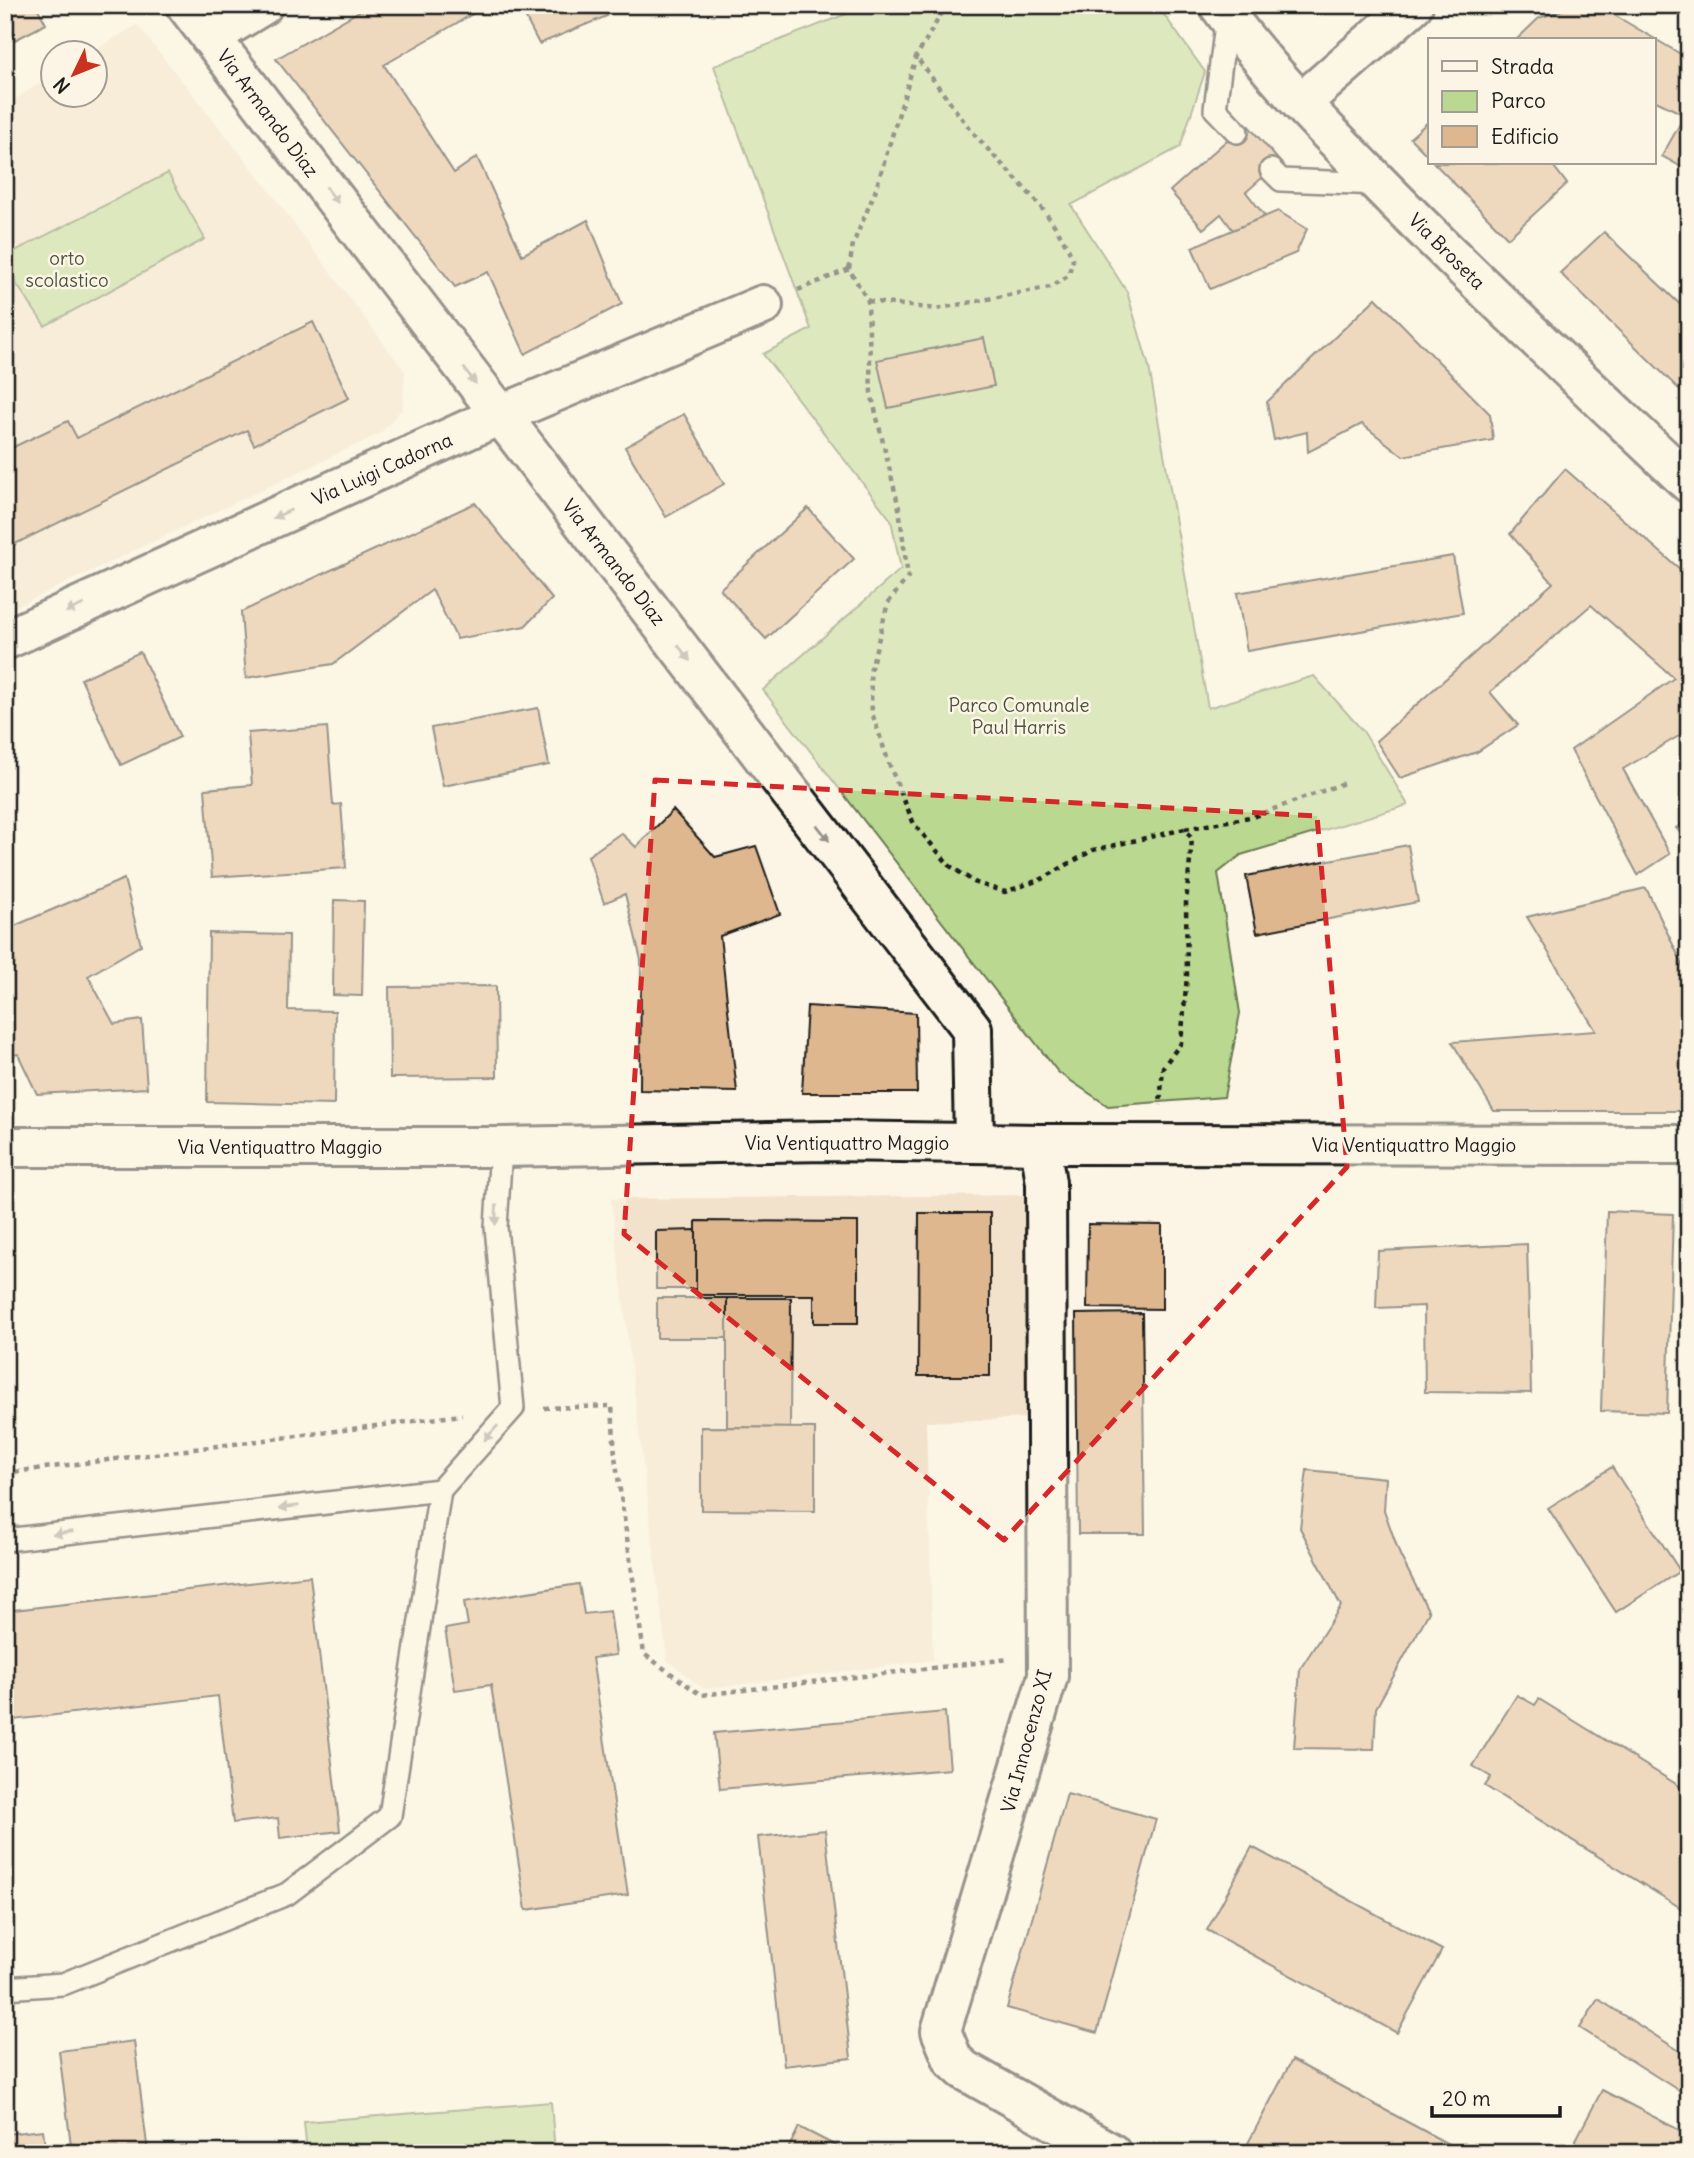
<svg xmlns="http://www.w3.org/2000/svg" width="1694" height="2158" font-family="Delius,sans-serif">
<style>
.built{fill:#f3e2cb}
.green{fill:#bad890;stroke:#6b7a56;stroke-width:2}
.building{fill:#deb78f;stroke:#1c1c1c;stroke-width:2}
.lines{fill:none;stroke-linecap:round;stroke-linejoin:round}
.service-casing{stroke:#1c1c1c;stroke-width:26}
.minor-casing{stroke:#1c1c1c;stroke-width:44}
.tertiary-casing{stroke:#1c1c1c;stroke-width:44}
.path{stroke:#1c1c1c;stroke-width:4.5;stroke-dasharray:5 5;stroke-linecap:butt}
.service{stroke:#fcf5e5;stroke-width:21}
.minor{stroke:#fcf5e5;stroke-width:38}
.tertiary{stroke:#fcf5e5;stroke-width:38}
.oneway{fill:#97938b}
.marked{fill:none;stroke:#d62828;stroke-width:5;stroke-dasharray:14 9;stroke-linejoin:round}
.labels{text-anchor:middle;stroke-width:5;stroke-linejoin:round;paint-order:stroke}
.street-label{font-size:19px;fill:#1c1c1c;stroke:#fcf5e5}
.park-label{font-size:19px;fill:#4b543f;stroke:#fcf5e5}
</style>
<rect width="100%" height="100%" fill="#fcf5e5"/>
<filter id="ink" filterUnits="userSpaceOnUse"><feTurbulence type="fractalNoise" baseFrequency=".0143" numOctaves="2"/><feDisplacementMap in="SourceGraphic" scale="14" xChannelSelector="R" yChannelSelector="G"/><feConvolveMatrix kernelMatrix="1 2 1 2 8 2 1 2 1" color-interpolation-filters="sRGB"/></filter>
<g filter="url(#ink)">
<g class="built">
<polygon points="137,25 259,177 405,372 402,409 381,433 5,612 5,105 52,76 52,94 94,94 94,52 92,52"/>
<polygon points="1024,1195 1030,1418 926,1422 933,1660 704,1689 667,1660 611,1199"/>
</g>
<g class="green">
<polygon points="869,5 1157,5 1205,72 1180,147 1071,205 1127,292 1149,367 1208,708 1314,676 1363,731 1408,805 1241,855 1218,873 1240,1013 1224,1097 1108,1106 1058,1072 763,690 901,569 891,520 763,354 811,329 714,66"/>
<polygon points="168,173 205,239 45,326 5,267 5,256"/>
<polygon points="551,2102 555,2153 307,2153 304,2122"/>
</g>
<g class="building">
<polygon points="5,5 36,5 46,24 5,45"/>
<polygon points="370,5 488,5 384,65 454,173 477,157 522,255 588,220 622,304 525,354 488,272 455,287 276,59"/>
<polygon points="519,5 602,5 607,16 539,44"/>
<polygon points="1599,6 1689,59 1689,171 1662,156 1685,115 1654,100 1654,40 1516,40 1539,18 1571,7"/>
<polygon points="1430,120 1430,158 1410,138"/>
<polygon points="1246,123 1280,162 1246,192 1265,216 1233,230 1221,214 1203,229 1170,191"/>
<polygon points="1434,163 1551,163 1567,184 1508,238"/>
<polygon points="1278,211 1307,229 1296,253 1210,289 1192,247"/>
<polygon points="1604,232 1689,313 1689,399 1560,273"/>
<polygon points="1376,298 1490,414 1493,440 1403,456 1362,424 1308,452 1307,432 1274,440 1267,402"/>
<polygon points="313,322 349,398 254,445 247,430 5,549 5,451 68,421 77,438"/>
<polygon points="984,338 994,386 888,408 877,360"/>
<polygon points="684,414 724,484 666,517 625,447"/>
<polygon points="1565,469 1689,577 1689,730 1623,769 1670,854 1638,875 1571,750 1674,678 1591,605 1490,692 1518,725 1477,752 1400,778 1376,741 1553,583 1510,534"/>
<polygon points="475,503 552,599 525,626 457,639 432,590 333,664 246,678 241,612"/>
<polygon points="808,508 854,559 766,639 720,589"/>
<polygon points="1453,556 1463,613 1247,651 1237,593"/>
<polygon points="140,652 180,737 121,765 81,679"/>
<polygon points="538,708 549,765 443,786 431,728"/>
<polygon points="327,727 333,805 341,804 346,868 212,877 205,789 252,785 248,733"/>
<polygon points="673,810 715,857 756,846 780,914 720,936 737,1092 640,1090 641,960 625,894 604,903 588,856 621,833 636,847"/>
<polygon points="1689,818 1689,843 1676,828"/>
<polygon points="1408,845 1418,902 1257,933 1246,876"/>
<polygon points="124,879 141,945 88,976 114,1024 142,1020 147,1088 37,1094 18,1054 5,1056 5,930"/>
<polygon points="1646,888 1689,978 1689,1111 1494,1111 1452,1042 1596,1031 1527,917"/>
<polygon points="334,900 364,901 362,996 333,995"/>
<polygon points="209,933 289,935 288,1010 335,1011 334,1105 207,1102"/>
<polygon points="496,986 497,1077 390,1078 389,987"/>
<polygon points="807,1006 916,1013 917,1093 802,1093"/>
<polygon points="1607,1211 1673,1214 1667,1413 1601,1411"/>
<polygon points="919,1213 990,1213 990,1376 918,1376"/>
<polygon points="696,1221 858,1222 858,1323 814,1323 814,1295 696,1295"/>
<polygon points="1088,1224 1162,1225 1162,1309 1087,1308"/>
<polygon points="696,1230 696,1289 656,1289 656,1231"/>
<polygon points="1527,1244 1531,1393 1425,1392 1424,1306 1376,1308 1378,1251"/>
<rect x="657" y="1298" width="70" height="40"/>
<polygon points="727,1298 791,1298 790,1428 727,1427"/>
<polygon points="1142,1313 1145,1534 1078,1534 1076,1314"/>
<polygon points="701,1427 815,1428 815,1511 701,1510"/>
<polygon points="1612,1467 1680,1571 1616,1612 1548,1508"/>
<polygon points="1307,1470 1386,1478 1384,1510 1400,1555 1429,1612 1376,1708 1374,1749 1294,1748 1300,1669 1341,1606 1300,1528"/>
<polygon points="310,1576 340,1831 280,1838 278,1818 233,1823 218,1696 5,1721 5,1611"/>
<polygon points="579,1584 584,1614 610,1611 616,1655 592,1658 628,1895 526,1910 491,1685 455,1690 445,1629 468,1625 464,1602"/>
<polygon points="1517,1695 1535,1705 1539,1699 1689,1792 1689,1913 1485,1786 1491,1777 1473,1766"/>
<polygon points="945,1712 950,1769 720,1789 714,1733"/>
<polygon points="5,1753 10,1793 5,1794"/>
<polygon points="1067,1794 1156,1819 1097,2033 1007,2008"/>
<polygon points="825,1830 851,2058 784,2066 758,1837"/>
<polygon points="1252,1847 1442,1950 1397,2033 1207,1930"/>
<polygon points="1598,1999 1689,2057 1689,2097 1580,2028"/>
<polygon points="134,2041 148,2153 72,2153 59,2051"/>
<polygon points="1292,2060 1465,2153 1262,2153 1247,2145"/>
<polygon points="1602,2090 1689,2135 1689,2144 1684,2153 1569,2153"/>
<polygon points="799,2127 850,2153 786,2153"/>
<polygon points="43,2130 46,2153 5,2153 5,2134"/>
</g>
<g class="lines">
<g class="service-casing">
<g id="service">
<polyline points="1227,17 1215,109 1237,132"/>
<polyline points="1271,170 1281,180 1379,184"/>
<polyline points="5,1540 440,1490 513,1408 496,1227 501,1147"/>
<polyline points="5,1988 63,1984 287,1894 390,1816 440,1490"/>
</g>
</g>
<g class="minor-casing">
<g id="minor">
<polyline points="186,5 972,1029 974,1143"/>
<polyline points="210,37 263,5"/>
<polyline points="1301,103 1413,5"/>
<polyline points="5,640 500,415 763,305"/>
<polyline points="1040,1144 1046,1183 1048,1676 941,2031 953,2060 964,2070 1111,2153"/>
</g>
</g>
<g class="tertiary-casing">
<g id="tertiary">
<path d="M1219,5C1270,75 1333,137 1394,199C1490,296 1590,389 1689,483"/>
<polyline points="5,1147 501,1147 827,1141 1040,1144 1689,1145"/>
</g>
</g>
<g class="path">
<polyline points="849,269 853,244 875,192 916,57 943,11 952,5"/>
<polyline points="798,290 849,269 868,301 871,393 899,508 908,577 888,603 870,672 872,713 891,769 914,824 950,866 976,883 1005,892 1042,879 1093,850 1185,829 1192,839 1186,903 1187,976 1181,1043 1163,1067 1160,1105"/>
<path d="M868,301L936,309L1050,287L1068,276L1073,260C1054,213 1018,183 985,146C960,119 939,86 916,57"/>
<polyline points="1185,829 1255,816 1344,783"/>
<polyline points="544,1408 612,1406 615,1456 644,1654 701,1695 1009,1659"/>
<polyline points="5,1473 462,1415"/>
</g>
<use href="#service" class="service"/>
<use href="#minor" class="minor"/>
<use href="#tertiary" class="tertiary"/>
</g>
<defs><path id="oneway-solid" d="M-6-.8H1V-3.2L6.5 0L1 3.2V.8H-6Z" transform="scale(1.75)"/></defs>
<g class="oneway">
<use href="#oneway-solid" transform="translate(332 195) rotate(53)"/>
<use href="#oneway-solid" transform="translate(470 376) rotate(53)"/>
<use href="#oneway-solid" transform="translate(282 514) rotate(156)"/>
<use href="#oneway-solid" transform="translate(75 608) rotate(156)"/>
<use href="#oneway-solid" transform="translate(684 653) rotate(52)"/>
<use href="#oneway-solid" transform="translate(823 833) rotate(52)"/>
<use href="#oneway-solid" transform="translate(496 1215) rotate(93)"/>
<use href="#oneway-solid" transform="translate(491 1433) rotate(132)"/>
<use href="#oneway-solid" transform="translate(289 1507) rotate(173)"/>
<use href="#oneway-solid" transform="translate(63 1533) rotate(173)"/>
</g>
</g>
<path d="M0 0H1694V2158H0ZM655,780L1317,816L1347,1167L1004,1540L624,1234Z" fill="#fcf5e5" fill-opacity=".55" fill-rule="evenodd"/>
<path class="marked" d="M655,780L1317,816L1347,1167L1004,1540L624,1234Z"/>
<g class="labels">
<g class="street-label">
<text transform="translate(268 113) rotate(53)" y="7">Via Armando Diaz</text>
<text transform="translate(1447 251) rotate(45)" y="7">Via Broseta</text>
<text transform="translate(382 469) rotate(-24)" y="7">Via Luigi Cadorna</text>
<text transform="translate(614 562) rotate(52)" y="7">Via Armando Diaz</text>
<text x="847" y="1150">Via Ventiquattro Maggio</text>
<text x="1414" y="1152">Via Ventiquattro Maggio</text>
<text x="280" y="1154">Via Ventiquattro Maggio</text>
<text transform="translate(1026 1741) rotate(-75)" y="7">Via Innocenzo XI</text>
</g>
<g class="park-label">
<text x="67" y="265">orto<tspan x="67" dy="22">scolastico</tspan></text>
<text x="1019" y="712">Parco Comunale<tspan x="1019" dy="22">Paul Harris</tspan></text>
</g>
</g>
<rect width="1694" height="2158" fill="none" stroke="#fcf5e5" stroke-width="28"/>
<rect x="14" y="14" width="1666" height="2130" fill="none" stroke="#1c1c1c" stroke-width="2.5" filter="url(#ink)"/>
<rect x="1428" y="38" width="228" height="126" fill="#fcf5e5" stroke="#a29e95" stroke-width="2"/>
<rect x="1442" y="61" width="35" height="10" fill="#fcf5e5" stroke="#a29e95" stroke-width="2"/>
<text x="1491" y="74" font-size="21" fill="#1c1c1c">Strada</text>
<rect x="1442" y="91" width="35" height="21" fill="#bad890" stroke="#a29e95" stroke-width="2"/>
<text x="1491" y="108" font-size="21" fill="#1c1c1c">Parco</text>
<rect x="1442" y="126" width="35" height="21" fill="#deb78f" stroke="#a29e95" stroke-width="2"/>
<text x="1491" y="144" font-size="21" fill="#1c1c1c">Edificio</text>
<g transform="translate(74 74) rotate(227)"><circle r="33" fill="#fcf5e5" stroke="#a29e95" stroke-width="2"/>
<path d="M0-5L12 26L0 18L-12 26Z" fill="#c8321e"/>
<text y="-10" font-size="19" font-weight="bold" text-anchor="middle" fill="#1c1c1c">N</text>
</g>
<path d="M1432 2106v10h128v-10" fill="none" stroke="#1c1c1c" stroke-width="3.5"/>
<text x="1442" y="2106" font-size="21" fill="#1c1c1c" stroke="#fcf5e5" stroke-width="5" paint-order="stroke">20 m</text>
</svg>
